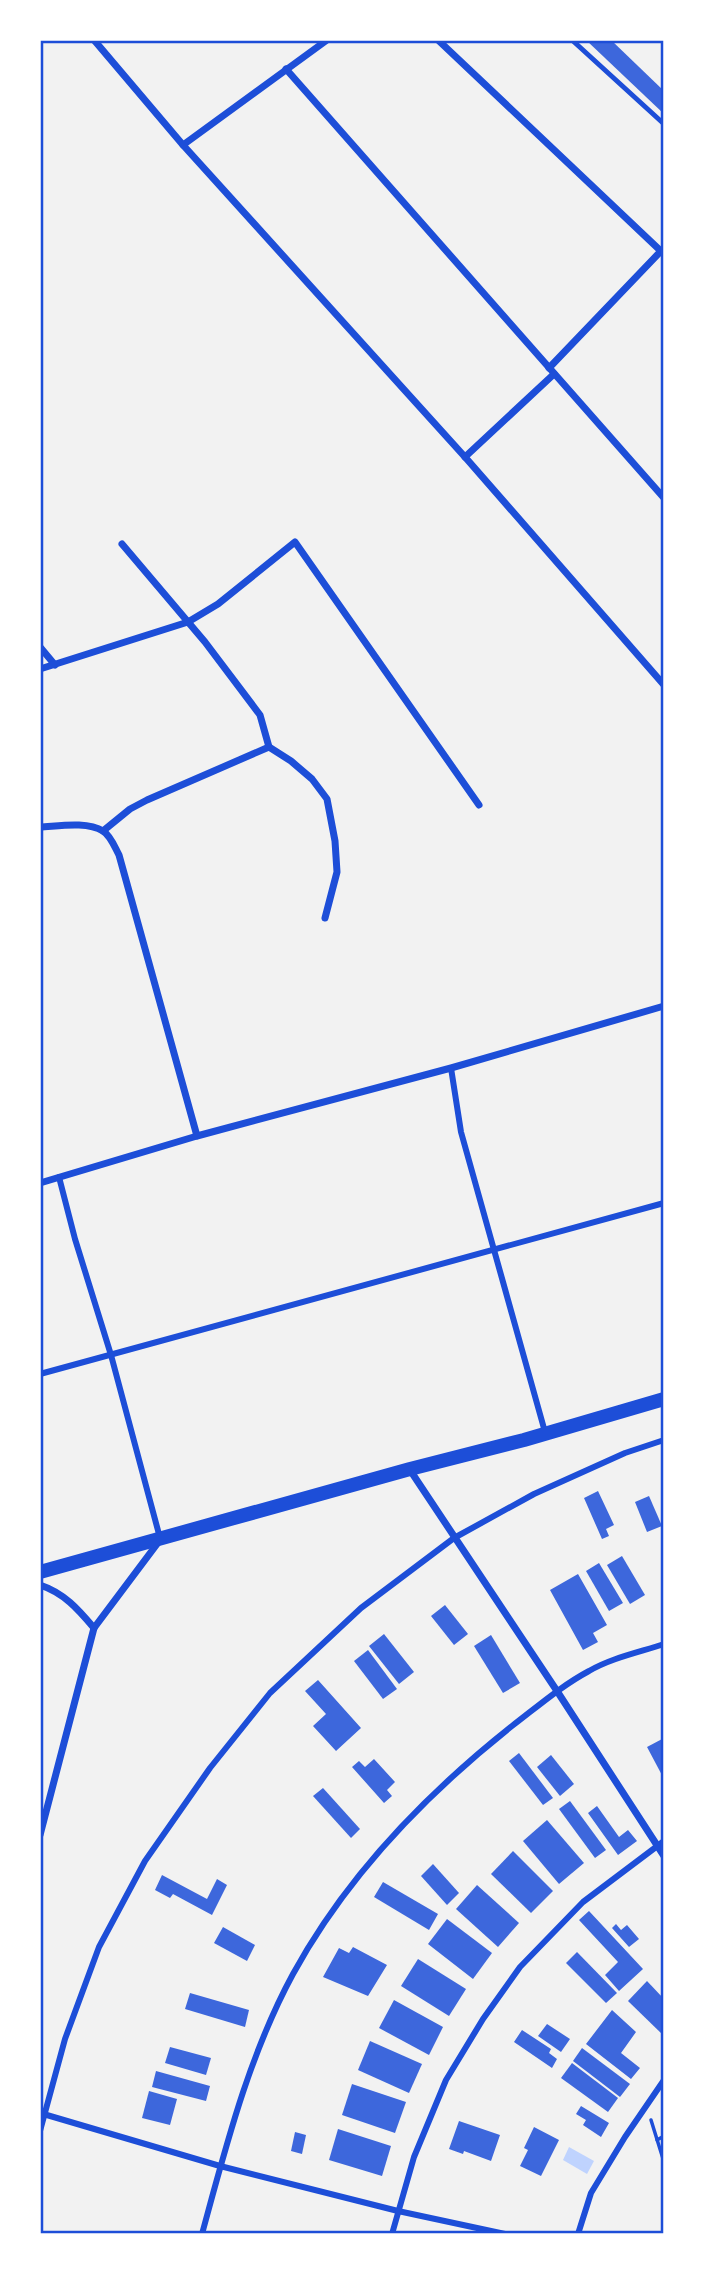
<svg xmlns="http://www.w3.org/2000/svg" width="704" height="2274" font-family="Arial,sans-serif">
<style>
.water{fill:#bfd3fe}
.building{fill:#3d67dc}
.lines{fill:none;stroke-linecap:round;stroke-linejoin:round}
.path{stroke:#1d4ed8;stroke-width:3.5}
.service{stroke:#1d4ed8;stroke-width:5}
.pedestrian{stroke:#1d4ed8;stroke-width:6}
.minor{stroke:#1d4ed8;stroke-width:7}
.secondary{stroke:#1d4ed8;stroke-width:14}
.neatline{fill:none;stroke:#1d4ed8;stroke-width:2.5}
</style>
<rect width="100%" height="100%" fill="#f2f2f2"/>
<polygon class="water" points="569,2147 594,2161 587,2174 563,2160"/>
<g class="building">
<polygon points="586,40 611,40 664,91 664,114"/>
<polygon points="598,1491 614,1525 606,1529 609,1536 602,1539 584,1498"/>
<polygon points="649,1496 662,1526 647,1532 635,1502"/>
<polygon points="622,1556 645,1595 630,1604 607,1565"/>
<polygon points="599,1563 623,1603 609,1611 586,1571"/>
<polygon points="578,1574 607,1625 593,1633 598,1642 583,1650 550,1590"/>
<polygon points="445,1605 468,1634 454,1645 431,1616"/>
<polygon points="384,1634 414,1672 399,1684 369,1646"/>
<polygon points="491,1635 520,1683 503,1693 474,1646"/>
<polygon points="368,1650 397,1689 383,1699 354,1661"/>
<polygon points="318,1680 361,1728 336,1751 313,1726 326,1714 305,1691"/>
<polygon points="664,1738 664,1779 647,1747"/>
<polygon points="519,1753 553,1798 543,1805 509,1761"/>
<polygon points="551,1755 574,1784 560,1796 537,1767"/>
<polygon points="374,1759 395,1782 387,1790 392,1796 384,1803 352,1767 359,1761 365,1767"/>
<polygon points="323,1788 360,1829 351,1838 313,1796"/>
<polygon points="570,1801 606,1850 595,1858 559,1809"/>
<polygon points="597,1806 619,1837 628,1830 637,1841 618,1855 588,1813"/>
<polygon points="547,1820 584,1863 559,1884 523,1841"/>
<polygon points="513,1851 553,1891 531,1913 491,1874"/>
<polygon points="433,1864 459,1893 447,1905 421,1876"/>
<polygon points="162,1875 207,1899 217,1879 227,1885 212,1915 173,1894 170,1898 155,1890"/>
<polygon points="383,1882 438,1914 429,1930 374,1897"/>
<polygon points="477,1885 519,1923 498,1947 456,1909"/>
<polygon points="589,1911 643,1969 619,1991 605,1975 618,1962 579,1920"/>
<polygon points="447,1919 492,1953 473,1979 428,1944"/>
<polygon points="616,1924 621,1930 627,1925 639,1939 629,1947 612,1928"/>
<polygon points="223,1927 255,1945 247,1961 214,1943"/>
<polygon points="353,1947 387,1965 368,1996 323,1977 339,1948 349,1953"/>
<polygon points="577,1952 617,1993 606,2003 566,1963"/>
<polygon points="418,1959 466,1989 449,2016 401,1986"/>
<polygon points="647,1981 664,1999 664,2036 628,2001"/>
<polygon points="190,1993 249,2010 245,2027 185,2009"/>
<polygon points="394,2000 443,2027 429,2055 379,2028"/>
<polygon points="612,2010 636,2032 621,2053 640,2068 631,2079 586,2044"/>
<polygon points="547,2024 570,2039 561,2052 538,2036"/>
<polygon points="522,2030 551,2049 549,2053 557,2059 552,2068 514,2042"/>
<polygon points="370,2041 422,2064 409,2093 358,2070"/>
<polygon points="170,2047 211,2058 206,2075 165,2063"/>
<polygon points="582,2048 630,2084 620,2097 573,2061"/>
<polygon points="572,2063 618,2098 608,2112 561,2078"/>
<polygon points="156,2071 210,2086 206,2101 152,2087"/>
<polygon points="352,2084 406,2102 395,2133 342,2115"/>
<polygon points="149,2091 177,2099 170,2125 142,2118"/>
<polygon points="581,2106 609,2123 601,2137 583,2125 586,2120 576,2114"/>
<polygon points="459,2121 500,2135 491,2161 464,2151 463,2154 449,2149"/>
<polygon points="534,2127 559,2140 541,2176 520,2166 528,2150 524,2148"/>
<polygon points="338,2129 391,2146 382,2176 329,2160"/>
<polygon points="295,2132 306,2135 302,2154 291,2151"/>
</g>
<g class="lines">
<g class="path">
<polyline points="651,2120 664,2162"/>
<polyline points="657,2140 664,2136"/>
</g>
<polyline class="service" points="572,40 664,124"/>
<g class="pedestrian">
<polyline points="451,1068 461,1132 545,1432"/>
<polyline points="59,1177 75,1239 111,1355 160,1538"/>
<polyline points="40,1374 664,1203"/>
<polyline points="40,2113 220,2166 398,2211 505,2234"/>
<polyline points="40,2131 65,2039 99,1947 145,1861 210,1768 270,1693 361,1608 454,1538 534,1494 625,1453 664,1440"/>
<path d="M202,2234C226,2146 249,2055 293,1974C346,1877 425,1795 512,1726C537,1707 561,1686 589,1671C611,1658 640,1652 664,1644"/>
<polyline points="392,2234 414,2157 446,2080 483,2019 520,1967 583,1902 664,1841"/>
<polyline points="578,2234 591,2193 625,2137 664,2080"/>
</g>
<g class="minor">
<polyline points="94,40 183,145 465,457 664,685"/>
<polyline points="438,40 664,254"/>
<polyline points="286,69 664,498"/>
<polyline points="183,145 327,40"/>
<polyline points="549,368 661,251"/>
<polyline points="465,457 554,374"/>
<polyline points="122,544 205,642 260,715 269,747 291,761 312,779 327,799 335,841 337,872 325,918"/>
<polyline points="40,647 55,665"/>
<polyline points="40,669 188,622 218,604 295,542 479,805"/>
<path d="M40,827C59,826 87,821 103,831C111,836 115,848 119,855L197,1136"/>
<polyline points="103,831 130,809 147,800 269,747"/>
<polyline points="40,1183 197,1136 451,1068 664,1006"/>
<polyline points="410,1470 557,1691 664,1856"/>
<path d="M40,1585C64,1593 78,1609 94,1628"/>
<polyline points="40,1835 94,1628 160,1540"/>
</g>
<polyline class="secondary" points="40,1572 410,1469 524,1440 664,1399"/>
</g>
<rect width="704" height="2274" fill="none" stroke="#ffffff" stroke-width="84"/>
<rect x="42" y="42" width="620" height="2190" class="neatline"/>
</svg>
